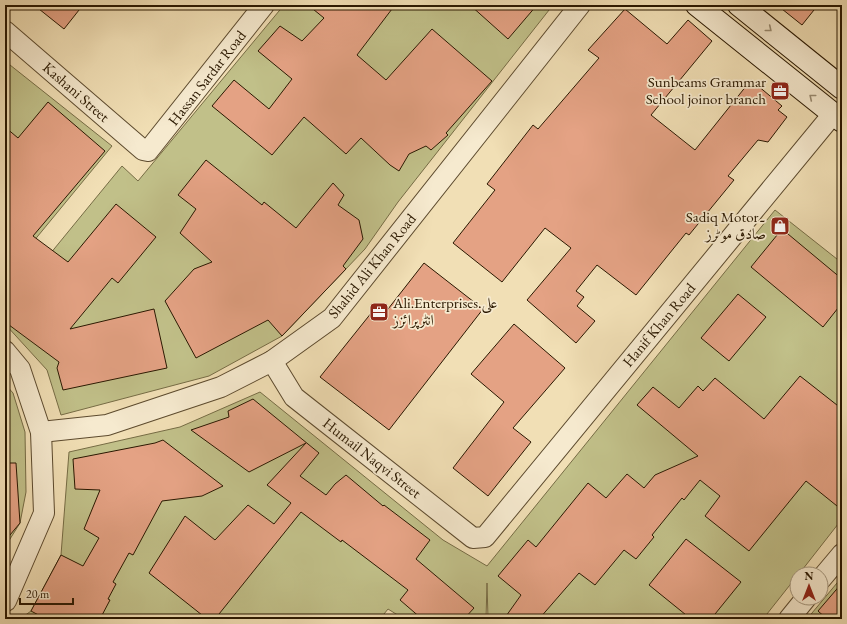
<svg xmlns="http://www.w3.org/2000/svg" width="847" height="624" font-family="'EB Garamond',Amiri,serif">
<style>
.green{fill:#c1c089;stroke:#766c45}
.building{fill:#e4a284;stroke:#2a1801}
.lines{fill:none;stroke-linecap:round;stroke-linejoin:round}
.street-casing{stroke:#5c4a2e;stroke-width:22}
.secondary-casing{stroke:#2a1801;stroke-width:24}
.street{stroke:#f6eacf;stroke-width:20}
.secondary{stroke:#f6eacf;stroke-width:22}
.oneway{stroke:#9a8c72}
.labels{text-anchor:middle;stroke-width:3.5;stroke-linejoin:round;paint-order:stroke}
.street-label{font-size:15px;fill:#2a1801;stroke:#f6eacf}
.poi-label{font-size:15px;fill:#2a1801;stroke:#f6eacf;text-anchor:end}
</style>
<rect width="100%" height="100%" fill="#f1dfb5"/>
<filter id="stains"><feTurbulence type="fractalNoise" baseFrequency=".005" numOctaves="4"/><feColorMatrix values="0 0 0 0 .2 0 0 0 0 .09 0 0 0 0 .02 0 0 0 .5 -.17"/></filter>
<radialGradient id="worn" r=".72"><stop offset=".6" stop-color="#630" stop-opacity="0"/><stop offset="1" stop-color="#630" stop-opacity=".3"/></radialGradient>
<g class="green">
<polygon points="284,5 553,5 398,202 365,249 282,336 209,376 61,415 47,370 5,324 5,309 122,166 138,181"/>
<polygon points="5,61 112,146 5,276"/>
<polygon points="775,210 842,263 842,519 799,574 797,574 797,576 763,619 488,619 487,583 486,619 404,619 388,609 380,619 20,619 31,611 61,555 69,452 180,427 260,392 443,540 487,566"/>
<polygon points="5,384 13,393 25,432 26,492 20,523 5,547"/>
<polygon points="842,577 842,619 807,619"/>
</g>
<g class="building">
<polygon points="34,5 83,5 64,29"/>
<polygon points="308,5 395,5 357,55 386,80 432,29 492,81 446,133 448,135 431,150 426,146 409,154 399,171 390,165 361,138 346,154 304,117 272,155 212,106 234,80 269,109 292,79 258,51 280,26 302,41 324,18"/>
<polygon points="470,5 537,5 508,39"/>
<polygon points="777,5 818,5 802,25"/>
<polygon points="625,9 667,44 688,20 712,41 651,115 695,150 751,80 782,106 778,110 787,117 768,142 758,140 728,176 734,180 689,235 686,233 636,295 597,265 576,291 584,297 577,306 595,321 576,343 527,300 571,248 545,228 502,282 453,243 495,190 487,184 533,125 538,129 599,58 588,50"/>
<polygon points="48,102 105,151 33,236 68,262 116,204 156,237 118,283 112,278 70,329 154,309 167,368 63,390 57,368 59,362 5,322 5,127 18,138"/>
<polygon points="206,160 262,205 264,202 296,228 333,183 344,195 338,205 359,220 363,239 343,266 346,269 282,336 268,320 196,358 165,301 194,269 212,262 180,233 196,209 178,195"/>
<polygon points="782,229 842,279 842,303 823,327 751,267"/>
<polygon points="424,263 483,309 389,430 320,377 372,312 381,318"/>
<polygon points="738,294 766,317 729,361 701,338"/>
<polygon points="514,324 565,368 513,428 531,442 488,496 453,468 504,402 471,374"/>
<polygon points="800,376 842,409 842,510 806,481 749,551 705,516 720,496 700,480 684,500 682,498 652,535 654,537 636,559 624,550 595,585 579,573 539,619 504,619 521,595 498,576 528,540 536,547 588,483 606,498 627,474 644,488 655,475 698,456 637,405 653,387 679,408 698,386 703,391 715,378 764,419"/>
<polygon points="253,399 319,453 300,476 326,495 335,484 346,475 383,506 384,505 430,540 416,559 474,608 464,619 422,619 400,600 408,590 342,540 341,542 301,512 215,619 207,619 149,573 185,516 215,540 248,505 274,524 291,503 267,485 306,443 249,472 191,430 229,417 228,411"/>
<polygon points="163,440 223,486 202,496 162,501 133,555 129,553 113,582 116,584 108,599 110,600 100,619 46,619 31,611 61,555 83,566 99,538 84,529 100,490 75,489 73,459 155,443"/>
<polygon points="5,463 16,463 20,523 5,541"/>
<polygon points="686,539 741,582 711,619 691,619 649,585"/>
<polygon points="842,583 842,619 827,619 818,611"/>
</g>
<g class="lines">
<g class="street-casing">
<g id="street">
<polyline points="5,31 143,150 148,151 264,5"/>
<polyline points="5,351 20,369 41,432 44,513 6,601"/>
<polyline points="272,361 294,397 473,538 485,537 833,114"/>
<polyline points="41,432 107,425 221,387 272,361 332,318 580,5"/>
<polyline points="821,579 842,554"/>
<polyline points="789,619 806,598"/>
</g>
</g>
<g class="secondary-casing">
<g id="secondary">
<polyline points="697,5 842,121"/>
<polyline points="739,5 842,88"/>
</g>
</g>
<use href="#street" class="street"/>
<use href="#secondary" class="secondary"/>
</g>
<defs><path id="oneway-chevron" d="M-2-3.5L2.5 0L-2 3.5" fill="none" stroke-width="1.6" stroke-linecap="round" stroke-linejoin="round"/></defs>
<g class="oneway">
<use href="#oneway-chevron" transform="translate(769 29) rotate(39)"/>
<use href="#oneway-chevron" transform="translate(812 97) rotate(-141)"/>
</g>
<defs>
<g id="office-square" transform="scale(1)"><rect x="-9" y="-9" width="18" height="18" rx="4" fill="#8f2418" stroke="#f6eacf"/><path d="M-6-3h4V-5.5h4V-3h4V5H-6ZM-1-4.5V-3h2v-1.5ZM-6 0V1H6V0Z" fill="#fff"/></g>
<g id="shop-square" transform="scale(1)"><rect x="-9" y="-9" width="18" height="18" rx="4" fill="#8f2418" stroke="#f6eacf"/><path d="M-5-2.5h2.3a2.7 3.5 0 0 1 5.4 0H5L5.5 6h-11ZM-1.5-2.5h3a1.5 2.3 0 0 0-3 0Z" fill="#fff"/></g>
</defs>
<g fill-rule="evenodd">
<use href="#office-square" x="780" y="91"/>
<use href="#shop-square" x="780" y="226"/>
<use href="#office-square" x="379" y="312"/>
</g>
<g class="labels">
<g class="street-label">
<text transform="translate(207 78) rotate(-52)" y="5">Hassan Sardar Road</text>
<text transform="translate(76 92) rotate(41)" y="5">Kashani Street</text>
<text transform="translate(372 266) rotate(-51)" y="5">Shahid Ali Khan Road</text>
<text transform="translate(659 325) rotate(-50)" y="5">Hanif Khan Road</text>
<text transform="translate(372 458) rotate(38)" y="5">Humail Naqvi Street</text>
</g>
<g class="poi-label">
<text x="766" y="87">Sunbeams Grammar<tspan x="766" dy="17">School joinor branch</tspan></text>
<text x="766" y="222">Sadiq Motor۔<tspan x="766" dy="17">صادق موٹرز</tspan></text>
<text x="393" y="308" text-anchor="start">Ali.Enterprises.علی<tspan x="393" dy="17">انٹرپرائزز</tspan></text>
</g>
</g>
<rect width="847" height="624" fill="none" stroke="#f1dfb5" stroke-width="20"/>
<rect x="6" y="6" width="835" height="612" fill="none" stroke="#2a1801" stroke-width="2"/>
<rect x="10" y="10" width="827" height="604" fill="none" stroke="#2a1801"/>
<g transform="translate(809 586)"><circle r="19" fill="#f6eacf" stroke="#a4967d"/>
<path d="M0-3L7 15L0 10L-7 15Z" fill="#8f2418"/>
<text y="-6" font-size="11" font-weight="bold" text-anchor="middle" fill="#2a1801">N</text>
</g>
<path d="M20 598v6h53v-6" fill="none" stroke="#2a1801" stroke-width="2"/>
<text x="26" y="598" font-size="12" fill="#2a1801" stroke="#f6eacf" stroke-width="3" paint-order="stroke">20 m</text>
<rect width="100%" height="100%" filter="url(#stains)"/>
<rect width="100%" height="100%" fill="url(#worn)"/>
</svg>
